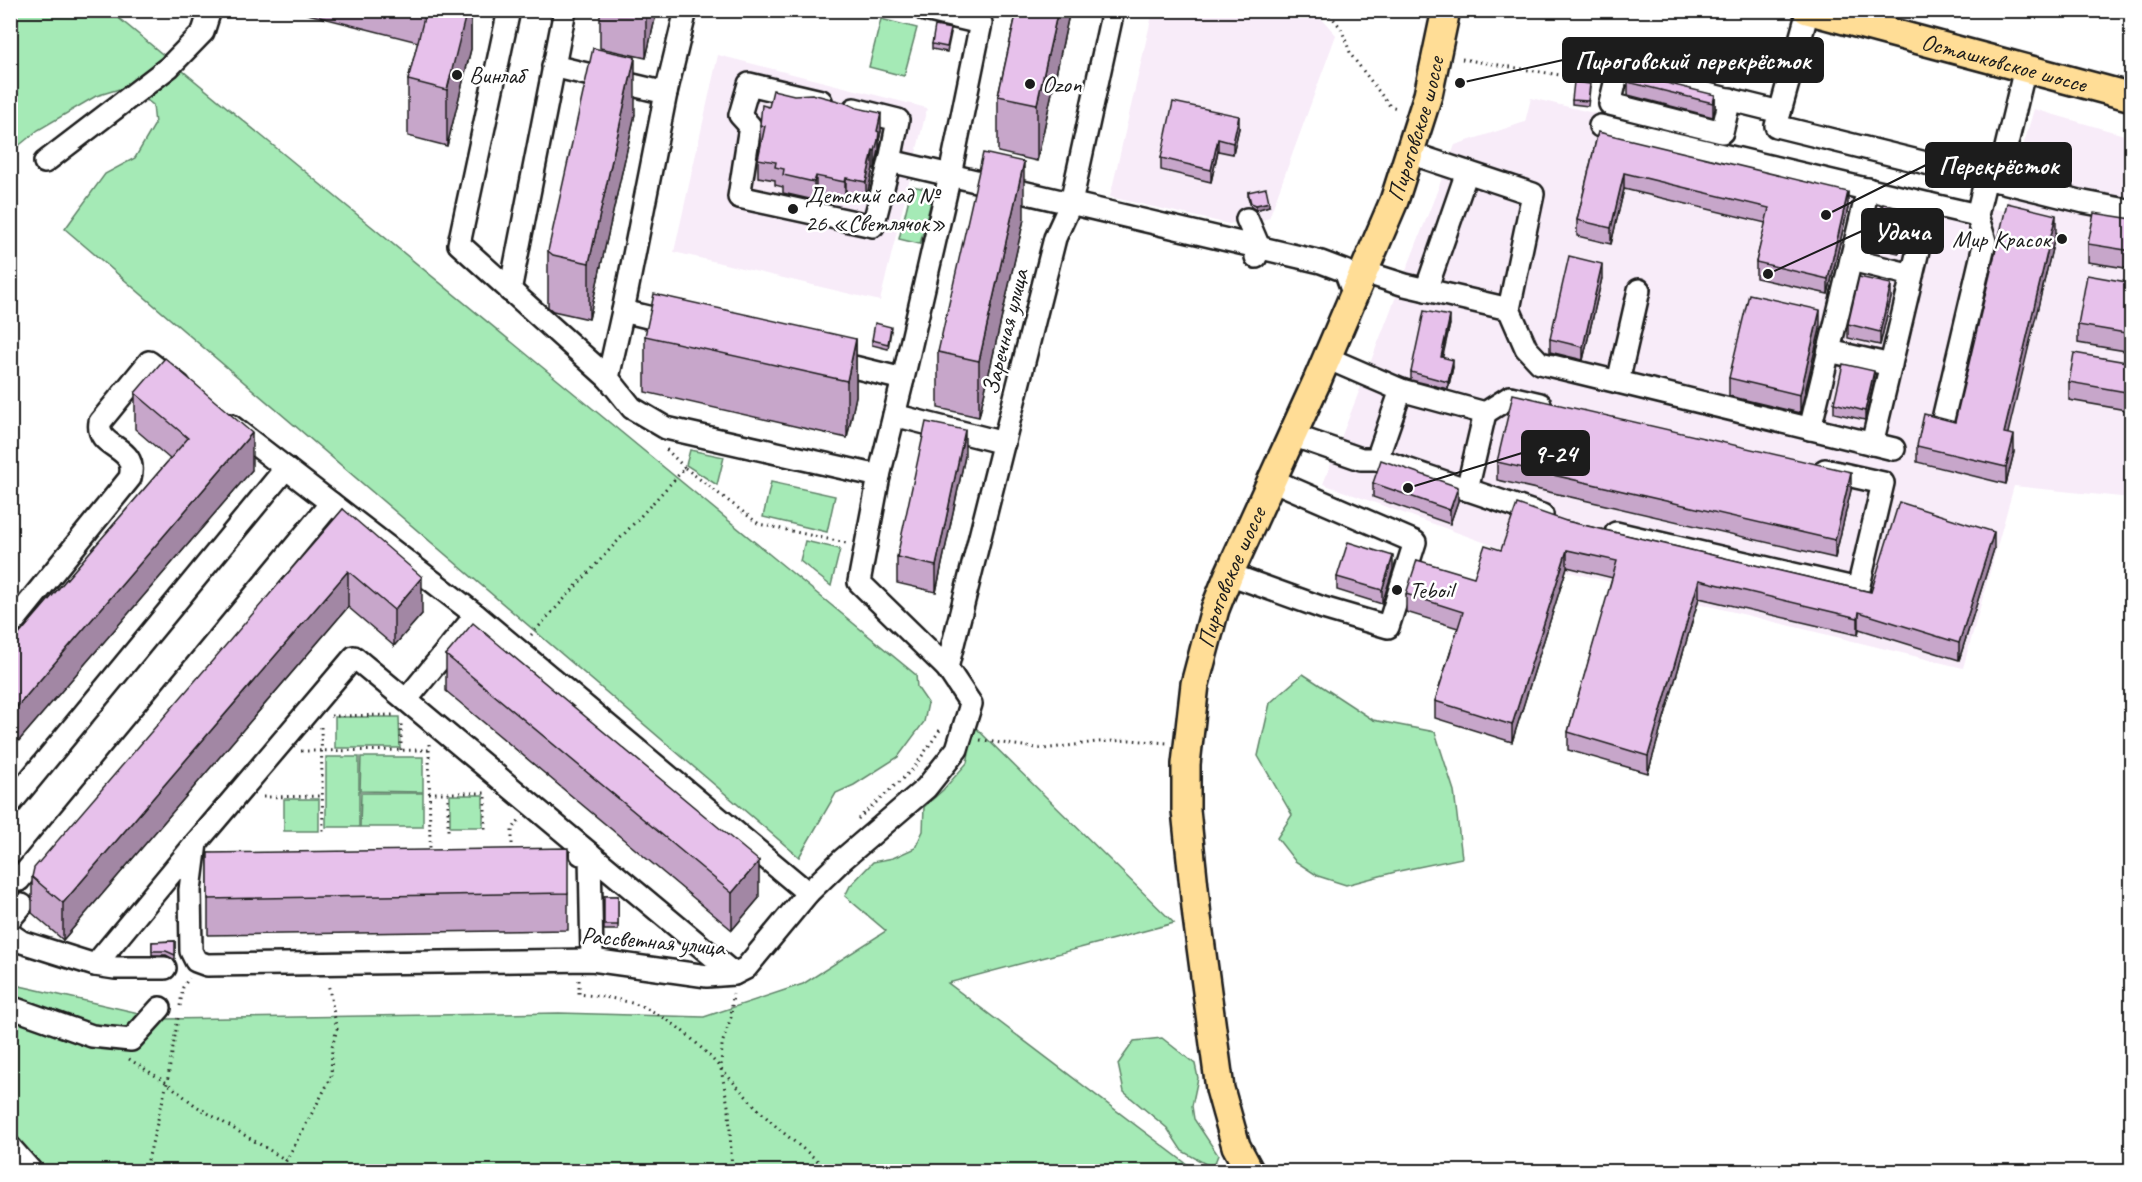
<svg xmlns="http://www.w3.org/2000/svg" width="2142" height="1182" font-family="Caveat,sans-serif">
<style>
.built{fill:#f8ecf9}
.green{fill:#a5eab6;stroke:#608369;stroke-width:1.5}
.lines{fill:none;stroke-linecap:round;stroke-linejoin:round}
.minor-casing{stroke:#1c1c1c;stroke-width:26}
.major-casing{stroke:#1c1c1c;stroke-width:32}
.path{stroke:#1c1c1c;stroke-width:3;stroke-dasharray:1.5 4.5;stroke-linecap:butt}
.minor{stroke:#fff;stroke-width:21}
.major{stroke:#ffdd96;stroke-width:27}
.wall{fill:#c7a6ca;stroke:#1c1c1c;stroke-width:1.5}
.shaded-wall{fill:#a287a4;stroke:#1c1c1c;stroke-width:1.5}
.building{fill:#e7c1eb;stroke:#1c1c1c;stroke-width:1.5}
.poi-dot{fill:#1c1c1c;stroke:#fff;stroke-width:2}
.labels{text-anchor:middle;stroke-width:5;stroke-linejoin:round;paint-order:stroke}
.street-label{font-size:24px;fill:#1c1c1c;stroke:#fff}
.poi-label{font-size:24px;fill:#1c1c1c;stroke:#fff;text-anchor:start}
.leader{fill:none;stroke:#1c1c1c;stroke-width:2}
.callout-dot{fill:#1c1c1c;stroke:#fff;stroke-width:2}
.callout{fill:#1c1c1c;stroke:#1c1c1c;stroke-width:2}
.callout-label{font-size:26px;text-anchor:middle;font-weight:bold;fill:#fff}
</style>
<rect width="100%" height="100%" fill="#fff"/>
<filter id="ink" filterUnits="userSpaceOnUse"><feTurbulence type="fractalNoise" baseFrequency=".0167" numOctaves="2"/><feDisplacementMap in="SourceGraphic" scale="12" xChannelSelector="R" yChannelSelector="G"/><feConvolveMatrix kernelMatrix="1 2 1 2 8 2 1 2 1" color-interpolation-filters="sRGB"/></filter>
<g filter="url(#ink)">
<g class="built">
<polygon points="1153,11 1315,11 1336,35 1269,218 1254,223 1251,217 1229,224 1110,197"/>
<polygon points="718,55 927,108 880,301 674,252"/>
<polygon points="1531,98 2004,211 2034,109 2131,137 2131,498 2014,486 1963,668 1558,569 1323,484 1455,145 1525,122"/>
</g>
<g class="green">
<polygon points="11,11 110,11 916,675 917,687 928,703 924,722 898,757 854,785 836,793 799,857 65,229 105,174 135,158 155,124 153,105 129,86 96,96 38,130 11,152"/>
<polygon points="881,19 917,28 904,76 869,67"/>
<polygon points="912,186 926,189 932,198 920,244 899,239"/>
<polygon points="690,450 724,457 717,485 686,465"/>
<polygon points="771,482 835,496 827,532 763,517"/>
<polygon points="805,541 840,549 831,586 800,561"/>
<polygon points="1303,674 1373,720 1435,732 1454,791 1462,858 1399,871 1346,885 1318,876 1295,861 1277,838 1292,815 1258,756 1270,703"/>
<polygon points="335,717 399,717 400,748 335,748"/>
<polygon points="975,727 1174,923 948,983 1196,1171 11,1172 11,984 165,1019 559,1013 704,1017 803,984 886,931 845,896 850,886 873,862 893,858 915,848 923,831 924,807 943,790 967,763"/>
<rect x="326" y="757" width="33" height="70"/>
<polygon points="361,757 423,757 423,792 360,791"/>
<polygon points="361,793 423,793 423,827 360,827"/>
<rect x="450" y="795" width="33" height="32"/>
<rect x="284" y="799" width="35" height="32"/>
<polygon points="1162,1038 1195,1064 1198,1078 1192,1106 1194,1119 1218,1155 1213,1168 1182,1151 1167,1128 1124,1092 1118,1064 1134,1041"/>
</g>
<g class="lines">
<g class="minor-casing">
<g id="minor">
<polyline points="509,10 459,244 608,378"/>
<polyline points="1808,11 1776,126 2084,202 2132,211"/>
<polyline points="553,66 666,93 623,311"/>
<polyline points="1657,81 1618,71 1610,104 1722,132 1730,99"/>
<polyline points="1687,89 1780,112"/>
<polyline points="666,93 686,10"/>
<polyline points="821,101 749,84 740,115 750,126 739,197 873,226 890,161 950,175 981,23 925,10"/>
<polyline points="854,109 898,120 890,161"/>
<polyline points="1600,126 1929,204"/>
<polyline points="1410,153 1533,194 1509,309 1526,348 1540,363 1894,449"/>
<polyline points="45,162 169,67 203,32 210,10"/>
<polyline points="1998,181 2025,68"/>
<polyline points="1247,219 1259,247 1256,257"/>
<polyline points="1851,260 1912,275"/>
<polyline points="1364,272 1405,285 1509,309"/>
<polyline points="1426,290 1467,172"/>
<polyline points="510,291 565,10"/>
<polyline points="677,324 623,311 608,378 632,408 666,428 879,476"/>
<polyline points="1829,351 1891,365"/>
<polyline points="1327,358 1401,390 1485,413 1510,397 1540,404"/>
<polyline points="829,361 903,379"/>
<polyline points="1618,382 1639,290"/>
<polyline points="894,415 1004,443"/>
<polyline points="1943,419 1985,241 1977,215"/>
<polyline points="230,425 476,615"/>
<polyline points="1810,429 1868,189"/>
<polyline points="1292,435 1361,459 1377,459 1542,515"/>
<polyline points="1872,444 1929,204 1977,215 1986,178"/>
<polyline points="1377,459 1401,390"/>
<polyline points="1467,490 1485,413"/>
<polyline points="1616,533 1858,589 1883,483 1825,470"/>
<polyline points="1229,574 1323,608 1388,627 1415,542 1272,480"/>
<path d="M10,626L130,478C139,444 95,450 100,422L149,362L179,385"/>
<polyline points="947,668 1055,238 1071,203 1113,10"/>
<polyline points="406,700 354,657 196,843 190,890 191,951 196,961 207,965 592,960 707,976 734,974 746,968 808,893 842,860 926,788 957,749 971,704 947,668 859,582 879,476 903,379 950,175 1321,262 1345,271 1354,295"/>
<polyline points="10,804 286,468"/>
<polyline points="581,854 590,854 592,960"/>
<polyline points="10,872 19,880 331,503"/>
<polyline points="10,919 22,905"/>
<polyline points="10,934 22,942 95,965 115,968 165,968"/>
<polyline points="95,965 196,843"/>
<polyline points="734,974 406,700 476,615 808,893"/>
<polyline points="10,1007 92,1036 131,1040 160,1008"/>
<polyline points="10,1147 32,1172"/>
</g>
</g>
<g class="major-casing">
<g id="major">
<path id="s1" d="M1807,10L2132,97"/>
<path id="s2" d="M1250,1172L1236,1146L1220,1089L1197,917L1186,810V764L1195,684L1215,609L1229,574L1317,381L1394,201L1428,95L1446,10"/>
</g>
</g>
<g class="path">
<polyline points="1326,10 1341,28 1351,55 1390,106 1397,108"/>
<polyline points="1462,59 1596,81"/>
<polyline points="685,468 759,524 846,543"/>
<polyline points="531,635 685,468 666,449"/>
<polyline points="331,716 394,715"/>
<polyline points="321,727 323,832"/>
<polyline points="980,740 1044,749 1097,742 1130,740 1167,743"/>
<polyline points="429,744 430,851"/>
<polyline points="401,750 401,722"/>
<polyline points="301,751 429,750"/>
<polyline points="429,793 485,793 485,831"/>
<polyline points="448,793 448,831"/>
<polyline points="263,797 323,796"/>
<polyline points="858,819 913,769 942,727"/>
<polyline points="512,850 512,830 519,820"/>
<path d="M579,980V994C594,996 610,997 624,1001C682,1014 719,1069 758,1109C780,1132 807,1151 831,1172"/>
<polyline points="180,1006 183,987 189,978"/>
<polyline points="129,1059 167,1083 196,1106 286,1160"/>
<polyline points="145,1172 167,1083 178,1018"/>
<polyline points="280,1172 331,1078 332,1047 337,1029 328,983"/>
<polyline points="732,1172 729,1111 721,1069 722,1044 731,1017 733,994"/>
</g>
<use href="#minor" class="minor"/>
<use href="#major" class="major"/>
</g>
<g class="wall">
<polygon points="292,10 473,10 471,22 471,49 447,146 408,136 408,80 418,42"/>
<polygon points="600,10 657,10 646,58 600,48"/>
<polygon points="1017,10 1070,10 1037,161 998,152 998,96"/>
<polygon points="951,33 947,52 932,49 932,44"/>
<polygon points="1628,82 1715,95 1715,109 1713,117 1628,95"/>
<polygon points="1590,88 1588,106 1572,104 1572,100"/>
<polygon points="635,114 589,319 553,311 548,307 548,251"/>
<polygon points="760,125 881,131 879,140 879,150 875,169 873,168 866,200 846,196 845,200 816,194 814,200 783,193 783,187 775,185 775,180 758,177 758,159 761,144 760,143"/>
<polygon points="1239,128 1233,154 1218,151 1211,182 1161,170 1161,158"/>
<polygon points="1598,132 1848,208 1828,294 1756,278 1756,262 1766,223 1624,189 1611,244 1577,236 1577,220"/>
<polygon points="1248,192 1269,206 1256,210 1251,207 1248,197"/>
<polygon points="1024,219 979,417 938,408 938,352"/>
<polygon points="1907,219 1899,253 1875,248 1875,238"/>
<polygon points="2132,219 2132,269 2088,262 2088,244"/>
<polygon points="2056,232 2007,434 2014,452 2006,484 1917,462 1917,446 1955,422"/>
<polygon points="1602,278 1583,360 1550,352 1550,339"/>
<polygon points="2132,283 2132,352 2078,343 2078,325"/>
<polygon points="1891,298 1880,345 1848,338 1848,324"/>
<polygon points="1450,324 1442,357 1453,367 1448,389 1411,380 1411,372"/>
<polygon points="1820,329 1800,413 1729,396 1729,378"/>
<polygon points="891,331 888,349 872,345 872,340"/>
<polygon points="645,336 856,339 856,396 847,438 645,392"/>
<polygon points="2132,363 2132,411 2069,400 2069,382"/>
<polygon points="1874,380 1865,420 1834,413 1834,403"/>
<polygon points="135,393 252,470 10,751 10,645 170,459 135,429"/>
<polygon points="965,456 936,592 897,583 897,557"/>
<polygon points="1497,462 1851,490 1835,558 1497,480"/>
<polygon points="1373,483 1458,501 1450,524 1373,497"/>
<polygon points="343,509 422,614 394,646 348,607 63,940 32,913 32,877"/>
<polygon points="1566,521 1871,592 1994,549 1959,660 1859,629 1858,635 1699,598 1648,773 1568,750 1568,732 1613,578 1567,567 1512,742 1435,718 1435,701 1458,628 1406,612 1406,594 1474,577 1501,550"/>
<polygon points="1393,569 1382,604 1337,590 1337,577"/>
<polygon points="446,655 759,898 732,930 446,691"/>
<polygon points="208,853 568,893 568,930 208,935"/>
<rect x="604" y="896" width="14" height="34"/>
<polygon points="175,941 175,960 166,955 152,955 152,942"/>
</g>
<g class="shaded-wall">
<polygon points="465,10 473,10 471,22 471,49 447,146 447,90"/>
<polygon points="646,10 657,10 646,58"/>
<polygon points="1058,10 1070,10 1037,161 1037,104"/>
<polygon points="635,57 635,114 589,319 589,263"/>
<polygon points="1715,95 1715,109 1713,117 1713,103"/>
<polygon points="881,113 881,131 879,140 879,150 875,169 875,151 877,131"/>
<polygon points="1239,116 1239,128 1233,154 1233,143"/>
<polygon points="1218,139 1218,151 1211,182 1211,170"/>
<polygon points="873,150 873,168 866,200 866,182"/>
<polygon points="1024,162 1024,219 979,417 979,361"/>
<polygon points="1624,173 1624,189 1611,244 1611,228"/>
<polygon points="816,176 816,194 814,200 814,182"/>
<polygon points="846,178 846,196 845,200 845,182"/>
<polygon points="1848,192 1848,208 1828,294 1828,279"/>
<polygon points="1269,202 1269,206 1256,210 1256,205"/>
<polygon points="1907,210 1907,219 1899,253 1899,244"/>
<polygon points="2056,215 2056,232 2004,450 2004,433"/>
<polygon points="1602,264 1602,278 1583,360 1583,347"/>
<polygon points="1891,284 1891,298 1880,345 1880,332"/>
<polygon points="1820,310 1820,329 1800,413 1800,395"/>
<polygon points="1450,316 1450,324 1441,365 1441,357"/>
<polygon points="856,339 856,396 847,438 847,381"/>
<polygon points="1453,360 1453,367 1448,389 1448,382"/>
<polygon points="1874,371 1874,380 1865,420 1865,411"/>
<polygon points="965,430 965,456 936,592 936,566"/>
<polygon points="252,433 252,470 10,751 10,715"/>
<polygon points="2014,435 2014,452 2006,484 2006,467"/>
<polygon points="1851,472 1851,490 1835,558 1835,540"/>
<polygon points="1458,487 1458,501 1450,524 1450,510"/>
<polygon points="1994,532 1994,549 1959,660 1959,643"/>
<polygon points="1567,550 1567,567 1512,742 1512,725"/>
<polygon points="1393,556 1393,569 1382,604 1382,590"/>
<polygon points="348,571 348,607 63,940 63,903"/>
<polygon points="422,577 422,614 394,646 394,610"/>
<polygon points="1699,580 1699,598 1648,773 1648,756"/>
<polygon points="1859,612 1859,629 1858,635 1858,618"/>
<polygon points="759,861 759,898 732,930 732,893"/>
</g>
<g class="building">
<polygon points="426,10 467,10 447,90 408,80"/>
<polygon points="1017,10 1058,10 1037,104 998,96"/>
<polygon points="935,26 951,29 947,47 932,44"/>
<polygon points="593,48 635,57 589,263 553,255 548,251"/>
<polygon points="1630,74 1715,95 1713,103 1628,82"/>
<polygon points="1574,82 1590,84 1588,101 1572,100"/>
<polygon points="773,90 794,95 812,94 846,103 857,108 881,113 877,131 879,132 878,140 875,151 873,150 866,182 846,178 845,182 816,176 814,182 783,175 784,169 775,167 776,162 758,159 765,126 760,125 762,105 769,107"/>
<polygon points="1173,102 1239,116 1233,143 1218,139 1211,170 1161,158"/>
<polygon points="1598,132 1848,192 1828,279 1756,262 1769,208 1624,173 1611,228 1577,220"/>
<polygon points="983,153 1024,162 979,361 938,352"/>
<polygon points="1266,188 1269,202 1256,205 1251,203 1248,192"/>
<polygon points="2007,203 2056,215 2004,433 2014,435 2006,467 1917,446 1924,414 1955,422"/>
<polygon points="1883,204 1907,210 1899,244 1875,238"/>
<polygon points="2094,213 2132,219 2132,251 2088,244"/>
<polygon points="1569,256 1602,264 1583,347 1550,339"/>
<polygon points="2087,275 2132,283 2132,334 2078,325"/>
<polygon points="1859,277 1891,284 1880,332 1848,324"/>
<polygon points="654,294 856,339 847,381 645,336"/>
<polygon points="1749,294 1820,310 1800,395 1729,378"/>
<polygon points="1424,311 1450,316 1441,357 1453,360 1448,382 1411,372"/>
<polygon points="875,323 891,327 888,344 872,340"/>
<polygon points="2074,353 2132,363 2132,393 2069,382"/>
<polygon points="165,358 252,433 10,715 10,645 188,438 135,393"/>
<polygon points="1843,364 1874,371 1865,411 1834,403"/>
<polygon points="1513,394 1851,472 1835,540 1497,462"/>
<polygon points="926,422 965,430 936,566 897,557"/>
<polygon points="1381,460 1458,487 1450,510 1373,483"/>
<polygon points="1899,502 1994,532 1959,643 1859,612 1858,618 1699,580 1648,756 1568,732 1617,561 1567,550 1512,725 1435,701 1463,612 1406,594 1417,560 1474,577 1485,545 1501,550 1517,504 1566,521 1871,592"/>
<polygon points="343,509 422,577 394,610 348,571 63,903 32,877 34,868"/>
<polygon points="1348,542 1393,556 1382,590 1337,577"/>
<polygon points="473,623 759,861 732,893 446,655"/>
<polygon points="568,848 568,893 208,899 208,853"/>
<rect x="604" y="896" width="14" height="29"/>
<polygon points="175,941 175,955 166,951 152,951 152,942"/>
</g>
</g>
<g class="poi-dot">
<circle cx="457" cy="75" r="6"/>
<circle cx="1030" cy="84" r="6"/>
<circle cx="793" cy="209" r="6"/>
<circle cx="2062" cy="239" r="6"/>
<circle cx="1397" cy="590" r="6"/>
</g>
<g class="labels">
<g class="street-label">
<text dy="8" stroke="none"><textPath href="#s1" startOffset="204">Осташковское шоссе</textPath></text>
<text dy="8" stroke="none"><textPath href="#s2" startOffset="1095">Пироговское шоссе</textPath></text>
<text transform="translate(1005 332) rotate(-76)" y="8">Заречная улица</text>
<text dy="8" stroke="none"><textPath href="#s2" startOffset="609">Пироговское шоссе</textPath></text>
<text transform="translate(653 941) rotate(5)" y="8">Рассветная улица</text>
</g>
<g class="poi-label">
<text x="469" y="83">Винлаб</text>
<text x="1042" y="92">Ozon</text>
<text x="805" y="203">Детский сад №<tspan x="805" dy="28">26 «Светлячок»</tspan></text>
<text x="2050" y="247" text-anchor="end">Мир Красок</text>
<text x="1409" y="598">Teboil</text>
</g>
</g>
<path class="leader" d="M1460 83L1563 60M1826 215L1926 165M1768 274L1862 231M1408 488L1522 453"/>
<g class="callout-dot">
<circle cx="1460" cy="83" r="6"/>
<circle cx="1826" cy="215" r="6"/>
<circle cx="1768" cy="274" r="6"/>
<circle cx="1408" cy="488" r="6"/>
</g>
<g class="callout">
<rect x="1563" y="38" width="260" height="44" rx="6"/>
<rect x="1926" y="143" width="145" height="44" rx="6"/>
<rect x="1862" y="209" width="81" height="44" rx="6"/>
<rect x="1522" y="431" width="67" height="44" rx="6"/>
</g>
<g class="callout-label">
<text x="1693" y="69">Пироговский перекрёсток</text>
<text x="1999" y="174">Перекрёсток</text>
<text x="1902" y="240">Удача</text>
<text x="1555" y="462">9-24</text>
</g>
<rect width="2142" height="1182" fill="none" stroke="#fff" stroke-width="36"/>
<rect x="18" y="18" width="2106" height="1146" fill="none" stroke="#1c1c1c" stroke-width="2" filter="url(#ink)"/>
</svg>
